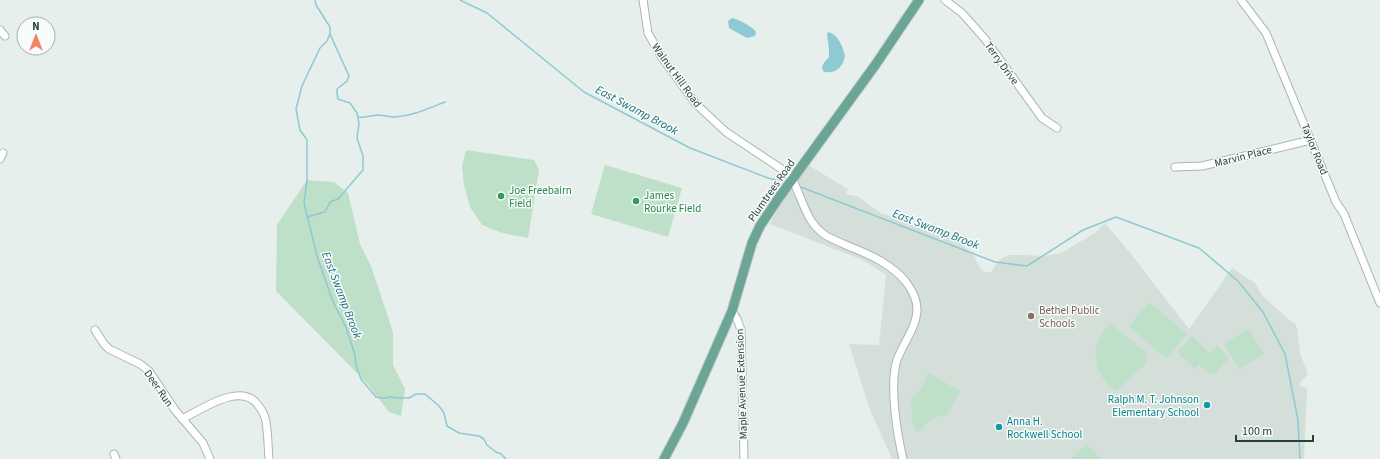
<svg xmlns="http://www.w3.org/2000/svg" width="1380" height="459" font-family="'Source Sans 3',sans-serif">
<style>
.built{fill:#d4dfda}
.green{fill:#bfe0c8}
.water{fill:#8ec9d4}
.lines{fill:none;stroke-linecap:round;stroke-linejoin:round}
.stream{stroke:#8ec9d4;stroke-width:1.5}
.minor-casing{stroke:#a8b8b2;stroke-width:9}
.major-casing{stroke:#c2cac8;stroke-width:11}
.minor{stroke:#fff;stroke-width:7}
.major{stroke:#6aa596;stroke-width:9}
.leisure-dot{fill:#2e9e5b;stroke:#f7fbf9;stroke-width:1.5}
.education-dot{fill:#8d6e63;stroke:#f7fbf9;stroke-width:1.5}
.culture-dot{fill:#0f9aa8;stroke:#f7fbf9;stroke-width:1.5}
.labels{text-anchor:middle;stroke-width:3;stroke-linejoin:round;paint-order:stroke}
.street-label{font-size:11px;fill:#24423a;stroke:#f7fbf9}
.leisure-label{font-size:11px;fill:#27864d;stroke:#f7fbf9;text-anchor:start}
.education-label{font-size:11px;fill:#785e54;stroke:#f7fbf9;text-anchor:start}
.culture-label{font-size:11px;fill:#0d838f;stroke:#f7fbf9;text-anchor:end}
.water-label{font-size:12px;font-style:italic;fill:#1c6f80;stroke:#f7fbf9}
</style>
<rect width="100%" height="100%" fill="#e6efeb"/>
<polygon class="built" points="808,165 848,189 846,194 857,196 881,213 911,225 945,232 954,237 965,247 973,255 981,270 985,272 991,272 998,261 1002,258 1009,255 1024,255 1044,256 1061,253 1095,233 1105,223 1131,254 1189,329 1232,268 1255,283 1262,295 1289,320 1295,323 1297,328 1300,353 1308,374 1300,383 1299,385 1306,388 1307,391 1304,459 892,459 869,407 849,344 879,345 886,275 863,260 770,224 778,207"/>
<g class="green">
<polygon points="466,150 534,160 539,170 528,238 502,233 482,225 470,207 464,185 462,166"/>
<polygon points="605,165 682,188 668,237 591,214"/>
<polygon points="307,180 334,182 348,193 360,244 371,266 393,332 393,365 405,389 401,416 389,412 367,383 276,291 277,225"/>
<polygon points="1149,302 1187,334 1166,358 1129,327"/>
<path d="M1110,323L1146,352L1147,363L1116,391C1098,378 1090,358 1100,336C1103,332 1107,327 1110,323Z"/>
<polygon points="1249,329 1264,354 1239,369 1224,344"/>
<polygon points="1192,336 1210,353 1217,345 1228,357 1228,359 1216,373 1209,373 1199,365 1195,369 1177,352"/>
<path d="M929,373L960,391L948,412V415C934,414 926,422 919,432L914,428L912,423L911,400L913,396L918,393Z"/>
<polygon points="1086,444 1102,459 1071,459"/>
</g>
<g class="water">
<path d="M732,18C738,19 753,27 756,32L755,36L747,38L729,28L728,21Z"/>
<path d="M828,32C838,34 843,47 845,56C843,67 836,74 824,72C819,66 825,62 829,57V50L827,34Z"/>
</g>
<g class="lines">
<g class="stream">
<polyline points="315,0 316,5 330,27 330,34 327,41 320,48 302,86 296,109 300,130 307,140 307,180 304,203 317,256 333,302 346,327 355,355 356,366 361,379 376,397 384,398 391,397 396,398 409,398 416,394 425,394 439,406 444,413 447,426 459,433 479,436 484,439 487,445 496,452 501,454 506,459"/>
<polyline points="460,0 487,13 584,92 690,148 768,178 785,182"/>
<path d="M359,117C365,118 370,116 377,115C383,115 389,117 395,117C413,116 429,108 445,102"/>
<polyline points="798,186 995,262 1027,266 1083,230 1116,217 1199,248 1238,281 1263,312 1285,354 1298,420 1300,459"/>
<polyline points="307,217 325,212 330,202 338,199 363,170 363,156 357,138 359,123 357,113 350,103 338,99 337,94 337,89 347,81 349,76 330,34"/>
</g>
<g class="minor-casing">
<g id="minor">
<path d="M643,0L648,33L661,56L696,104L726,132L783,170C787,173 791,176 793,181C803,200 806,222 825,235C833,240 844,244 853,248C873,256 892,265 906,282C912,290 917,299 917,309C917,327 903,343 897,360C889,384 897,434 903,459"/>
<polyline points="945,0 962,13 985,39 1042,118 1057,128"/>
<polyline points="1241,0 1266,33 1336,202 1344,214 1380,303"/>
<polyline points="0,30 5,36"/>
<polyline points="0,159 3,153"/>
<polyline points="1175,167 1202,166 1311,140"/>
<polyline points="732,311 737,319 741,330 744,459"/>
<polyline points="95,330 104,344 109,349 140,364 149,371 175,410 203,443 210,459"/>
<path d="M182,419C201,410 241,381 258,405C262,410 265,415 266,422C268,434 268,447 269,459"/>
<polyline points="114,454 116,459"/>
</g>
</g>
<g class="major-casing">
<polyline id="major" points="664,459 683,423 732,311 752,243 760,226 778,199 876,64 919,0"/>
</g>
<use href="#minor" class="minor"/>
<use href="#major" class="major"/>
</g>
<g class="leisure-dot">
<circle cx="501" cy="196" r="4"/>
<circle cx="636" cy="201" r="4"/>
</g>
<circle class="education-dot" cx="1031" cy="316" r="4"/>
<g class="culture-dot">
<circle cx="1207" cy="405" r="4"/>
<circle cx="999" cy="427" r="4"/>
</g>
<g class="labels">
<g class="street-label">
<text transform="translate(1002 63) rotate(54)" y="4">Terry Drive</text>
<text transform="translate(677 75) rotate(54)" y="4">Walnut Hill Road</text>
<text transform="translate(1315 149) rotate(68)" y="4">Taylor Road</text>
<text transform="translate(1243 156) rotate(-14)" y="4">Marvin Place</text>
<text transform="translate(771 190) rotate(-55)" y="4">Plumtrees Road</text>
<text transform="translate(741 384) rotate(-92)" y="4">Maple Avenue Extension</text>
<text transform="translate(159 388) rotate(55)" y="4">Deer Run</text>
</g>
<g class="leisure-label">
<text x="509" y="194">Joe Freebairn<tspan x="509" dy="13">Field</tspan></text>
<text x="644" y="199">James<tspan x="644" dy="13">Rourke Field</tspan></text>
</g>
<g class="education-label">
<text x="1039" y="314">Bethel Public<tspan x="1039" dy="13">Schools</tspan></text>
</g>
<g class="culture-label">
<text x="1199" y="403">Ralph M. T. Johnson<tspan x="1199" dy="13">Elementary School</tspan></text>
<text x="1007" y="425" text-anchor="start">Anna H.<tspan x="1007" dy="13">Rockwell School</tspan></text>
</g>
<g class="water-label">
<text transform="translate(637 110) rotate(28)" y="4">East Swamp Brook</text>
<text transform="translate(936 229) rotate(21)" y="4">East Swamp Brook</text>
<text transform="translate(342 295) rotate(69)" y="4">East Swamp Brook</text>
</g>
</g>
<g transform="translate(36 36)"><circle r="19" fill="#f7fbf9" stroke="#a3b1ad"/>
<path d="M0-3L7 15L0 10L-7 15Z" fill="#f4845f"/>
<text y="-6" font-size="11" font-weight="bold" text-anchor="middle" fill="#24423a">N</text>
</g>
<path d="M1236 435v6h77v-6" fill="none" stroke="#24423a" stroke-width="2"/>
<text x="1242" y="435" font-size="12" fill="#24423a" stroke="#f7fbf9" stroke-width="3" paint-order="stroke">100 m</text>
</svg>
